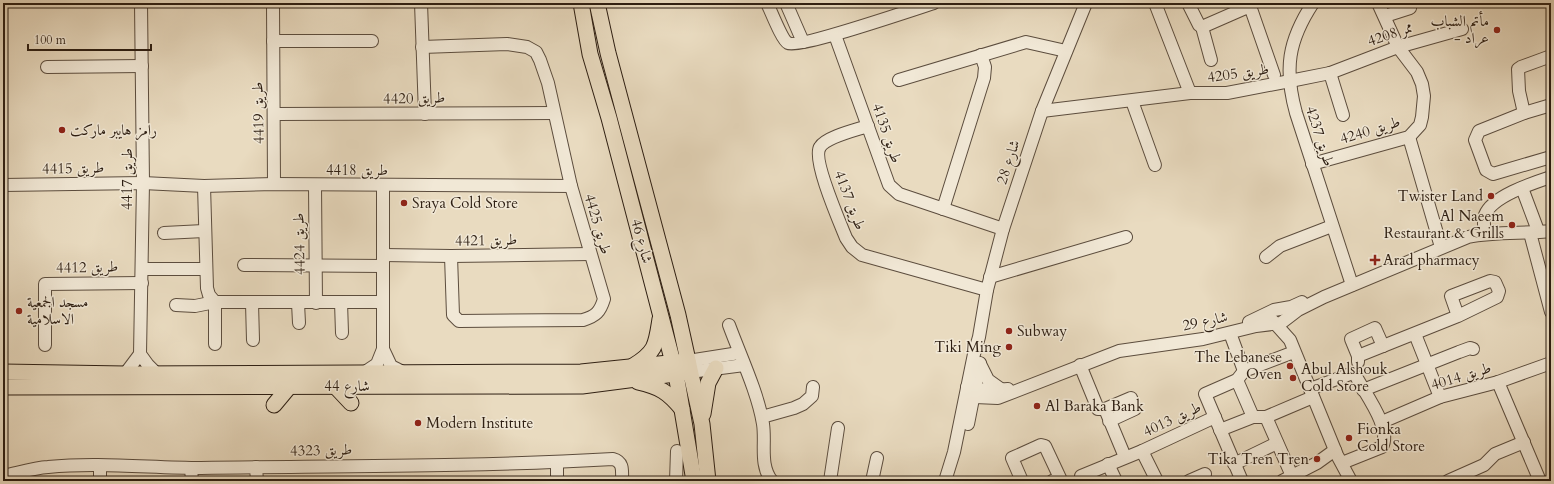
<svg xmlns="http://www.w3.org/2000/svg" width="1554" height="484" font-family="Cardo,Amiri,serif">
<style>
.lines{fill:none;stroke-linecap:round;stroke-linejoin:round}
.minor-casing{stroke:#5c4d3e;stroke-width:14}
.major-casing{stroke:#2d1e12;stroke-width:17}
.minor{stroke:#f1e8d6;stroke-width:12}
.major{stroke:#e9dbc0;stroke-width:15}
.poi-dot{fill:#8f2418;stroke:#f1e8d6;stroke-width:1.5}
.labels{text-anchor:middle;stroke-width:3;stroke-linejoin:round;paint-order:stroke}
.poi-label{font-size:15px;fill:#2d1e12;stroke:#f1e8d6;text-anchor:start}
.street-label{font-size:15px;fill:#2d1e12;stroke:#f1e8d6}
</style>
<rect width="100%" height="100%" fill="#e9dbc0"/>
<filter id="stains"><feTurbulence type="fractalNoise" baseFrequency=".005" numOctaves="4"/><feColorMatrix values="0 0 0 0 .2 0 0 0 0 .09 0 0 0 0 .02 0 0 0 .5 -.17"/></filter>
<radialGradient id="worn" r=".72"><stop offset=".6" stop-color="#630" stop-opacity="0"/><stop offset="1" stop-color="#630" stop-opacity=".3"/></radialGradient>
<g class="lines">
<g class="minor-casing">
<g id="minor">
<polyline points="273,3 274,184"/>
<polyline points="421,3 425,114"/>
<path d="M767,3C771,11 782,40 788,43C799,49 914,9 934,3"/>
<polyline points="786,3 803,42"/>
<polyline points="1155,3 1190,93"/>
<polyline points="1188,3 1199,25 1202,27 1250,6 1274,75"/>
<path d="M1313,3C1288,41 1284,69 1296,113L1352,285"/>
<polyline points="1385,16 1410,8"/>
<polyline points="1202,27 1211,60"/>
<polyline points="835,35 889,185 899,194 1003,229"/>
<polyline points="273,41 372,41"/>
<path d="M422,47L507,44L527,47L536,52L540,60L548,83L571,186L604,299C600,312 596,316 583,320L459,321L453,315L451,256"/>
<polyline points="47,67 142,66"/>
<polyline points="1330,73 1343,115"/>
<polyline points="899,80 1026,42 1066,51"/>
<polyline points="1132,101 1155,165"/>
<polyline points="1551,105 1524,113 1479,131 1475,140 1486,170 1493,174 1551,157"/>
<polyline points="1042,111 1190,93 1227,93 1290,81 1330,73 1398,47 1462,29"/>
<polyline points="1524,113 1519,91 1518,69 1521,67 1551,56"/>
<polyline points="274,114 554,113"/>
<path d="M868,126C856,130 826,137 820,147C812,159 840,223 846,238L852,247L862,255L987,290"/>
<polyline points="1409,137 1441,247"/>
<polyline points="1312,164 1409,137 1420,125 1422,117 1424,96 1422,84 1417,72 1398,47 1378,3"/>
<polyline points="3,185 143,183 204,186 274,184 571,186"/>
<polyline points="315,185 316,303"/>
<polyline points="204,186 207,288 209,295 215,302 382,302"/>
<polyline points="383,186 383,349 391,366 403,372"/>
<polyline points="1522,188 1537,228"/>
<polyline points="943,209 984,78 985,67 981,55"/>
<polyline points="164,233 204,231"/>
<polyline points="1530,233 1551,312"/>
<path d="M1485,234C1484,228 1483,221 1485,215C1492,196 1533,183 1551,177"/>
<polyline points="383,255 451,256 590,254"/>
<polyline points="1266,257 1280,246 1332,226"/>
<polyline points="244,265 383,266"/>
<polyline points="142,269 206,269"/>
<polyline points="990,277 1126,237"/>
<polyline points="341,302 342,333"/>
<polyline points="252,303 253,340"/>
<polyline points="298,303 299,323"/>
<polyline points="176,305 195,306 215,302 215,344"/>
<polyline points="1272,320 1290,340 1337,455 1351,481"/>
<polyline points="1249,322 1274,310 1291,307 1302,302"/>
<path d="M729,325C740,355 758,393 763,424C766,443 759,465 772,481"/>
<polyline points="1230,333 1244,371"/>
<polyline points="1415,334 1440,397"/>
<polyline points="45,345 45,284 142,283"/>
<polyline points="140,354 148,365 157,374"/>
<polyline points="1358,356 1458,316 1497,297 1499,291 1495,282 1490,281 1451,296 1458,316"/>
<polyline points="688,361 739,353"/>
<polyline points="1358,362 1358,356 1351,339 1375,328 1383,346"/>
<polyline points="980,364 988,380 1002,390"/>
<polyline points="1080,365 1098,409 1105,409"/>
<polyline points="365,372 377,364 383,349"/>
<polyline points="690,372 744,365"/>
<polyline points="125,374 140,354 143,183 141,3"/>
<polyline points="1498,382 1540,481"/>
<path d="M967,387L970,394L975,397L998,398L1119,351L1203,339L1256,326L1281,323L1298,310L1324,297L1468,237C1495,231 1524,234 1551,231"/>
<polyline points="1310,389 1353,373"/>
<polyline points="1363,390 1459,352 1470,348 1473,349"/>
<polyline points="966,395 973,389 995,390 1008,389"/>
<polyline points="762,417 794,408 803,404 812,396 813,387"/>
<polyline points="1253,417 1266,417 1292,476"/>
<polyline points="1266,417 1313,397"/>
<polyline points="1109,421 1135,409 1131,398 1105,409 1125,457"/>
<polyline points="1382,422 1440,397 1498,382 1551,363"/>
<polyline points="968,424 980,363"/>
<polyline points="1220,430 1253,417 1237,380"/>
<polyline points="1142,451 1157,481"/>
<polyline points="557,462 557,481"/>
<path d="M1342,463L1382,447C1392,429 1366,395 1357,378"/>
<polyline points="1108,464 1116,481"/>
<polyline points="1234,464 1277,443"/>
<polyline points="256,467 257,481"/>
<polyline points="191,468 192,481"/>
<path d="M3,476C18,473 33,468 48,467C99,462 151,468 201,468C338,466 476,467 613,459C624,462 622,471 622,481"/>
<polyline points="1081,476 1142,451 1215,417"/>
<polyline points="100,481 100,466"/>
<polyline points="676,481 677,451"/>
<polyline points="830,481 838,428"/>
<polyline points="872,481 877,458"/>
<polyline points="945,481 954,452 974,354 979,337 987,290 1003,229 1042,111 1086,3"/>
<polyline points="1022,481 1012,458 1041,445 1045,446 1060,478 1052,481"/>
<polyline points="1189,481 1205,474"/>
<polyline points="1242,481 1205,394 1237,380 1244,371 1294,352"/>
<polyline points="1282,481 1317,463 1335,450"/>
<polyline points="1448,481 1484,465 1495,454 1524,442"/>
</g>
</g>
<g class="major-casing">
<g id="major">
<polyline points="581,3 590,54 609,118 676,374 694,481"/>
<polyline points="597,3 608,53 678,315 702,424 708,481"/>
<path d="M633,366C656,352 656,345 660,319"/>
<polyline points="3,372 125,374 581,372 688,361"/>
<path d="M638,382C660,387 668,392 682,409"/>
<polyline points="335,386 351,403"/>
<polyline points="3,387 582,386 690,372"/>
<polyline points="274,405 289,387"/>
<polyline points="703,414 708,383 716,368"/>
</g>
</g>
<use href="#minor" class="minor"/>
<use href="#major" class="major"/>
</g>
<g class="poi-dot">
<circle cx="1497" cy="30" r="4"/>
<circle cx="62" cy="130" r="4"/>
<circle cx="1491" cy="196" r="4"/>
<circle cx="404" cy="203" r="4"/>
<circle cx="1512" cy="225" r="4"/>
<path d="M1373 254h4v4h4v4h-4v4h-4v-4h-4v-4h4z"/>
<circle cx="19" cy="311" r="4"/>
<circle cx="1009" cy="331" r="4"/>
<circle cx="1009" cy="347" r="4"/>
<circle cx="1290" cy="366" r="4"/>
<circle cx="1293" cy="378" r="4"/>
<circle cx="1037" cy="406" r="4"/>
<circle cx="418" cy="423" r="4"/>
<circle cx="1349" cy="438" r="4"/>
<circle cx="1317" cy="459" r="4"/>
</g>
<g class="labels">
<g class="poi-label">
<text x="1489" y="26" text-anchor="end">مأتم الشباب<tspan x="1489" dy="17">- عراد</tspan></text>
<text x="70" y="135">رامز هايبر ماركت</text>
<text x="1483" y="201" text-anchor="end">Twister Land</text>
<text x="412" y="208">Sraya Cold Store</text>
<text x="1504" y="221" text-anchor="end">Al Naeem<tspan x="1504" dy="17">Restaurant &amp; Grills</tspan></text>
<text x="1383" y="265">Arad pharmacy</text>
<text x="27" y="307">مسجد الجمعية<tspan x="27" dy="17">الاسلامية</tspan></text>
<text x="1017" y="336">Subway</text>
<text x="1001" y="352" text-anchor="end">Tiki Ming</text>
<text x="1282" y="362" text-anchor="end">The Lebanese<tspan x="1282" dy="17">Oven</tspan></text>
<text x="1301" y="374">Abul Alshouk<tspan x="1301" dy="17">Cold Store</tspan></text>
<text x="1045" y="411">Al Baraka Bank</text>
<text x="426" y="428">Modern Institute</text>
<text x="1357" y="434">Fionka<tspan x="1357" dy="17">Cold Store</tspan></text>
<text x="1309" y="464" text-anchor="end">Tika Tren Tren</text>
</g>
<g class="street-label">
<text transform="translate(1390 34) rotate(-19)" y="5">ممر 4208</text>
<text transform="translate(1238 73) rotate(-8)" y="5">طريق 4205</text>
<text transform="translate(414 98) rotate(-1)" y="5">طريق 4420</text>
<text transform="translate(258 113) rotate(-91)" y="5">طريق 4419</text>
<text transform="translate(1370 130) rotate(-17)" y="5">طريق 4240</text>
<text transform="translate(887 133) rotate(71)" y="5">طريق 4135</text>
<text transform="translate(1320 136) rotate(72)" y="5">طريق 4237</text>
<text transform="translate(1008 162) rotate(-72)" y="5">شارع 28</text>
<text transform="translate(73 168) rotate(-1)" y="5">طريق 4415</text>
<text x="357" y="175">طريق 4418</text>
<text transform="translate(127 179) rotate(-90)" y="5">طريق 4417</text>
<text transform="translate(850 200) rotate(69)" y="5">طريق 4137</text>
<text transform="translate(598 224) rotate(74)" y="5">طريق 4425</text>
<text transform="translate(486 240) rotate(-1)" y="5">طريق 4421</text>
<text transform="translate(642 241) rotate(75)" y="5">شارع 46</text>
<text transform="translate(299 244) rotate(-91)" y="5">طريق 4424</text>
<text transform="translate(87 267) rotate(-1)" y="5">طريق 4412</text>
<text transform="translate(1205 321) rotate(-12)" y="5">شارع 29</text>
<text transform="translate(1461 376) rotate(-17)" y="5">طريق 4014</text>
<text x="347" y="391">شارع 44</text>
<text transform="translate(1172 419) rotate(-25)" y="5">طريق 4013</text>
<text transform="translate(321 450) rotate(-1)" y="5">طريق 4323</text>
</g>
</g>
<rect width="1554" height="484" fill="none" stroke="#e9dbc0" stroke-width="16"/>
<rect x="4" y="4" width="1546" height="476" fill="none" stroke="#2d1e12" stroke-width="2"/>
<rect x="8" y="8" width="1538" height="468" fill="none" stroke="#2d1e12"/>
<path d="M28 44v6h123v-6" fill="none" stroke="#2d1e12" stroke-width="2"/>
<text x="34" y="44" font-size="12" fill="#2d1e12" stroke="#f1e8d6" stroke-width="3" paint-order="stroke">100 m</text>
<rect width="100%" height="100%" filter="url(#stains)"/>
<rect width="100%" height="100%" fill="url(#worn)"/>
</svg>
